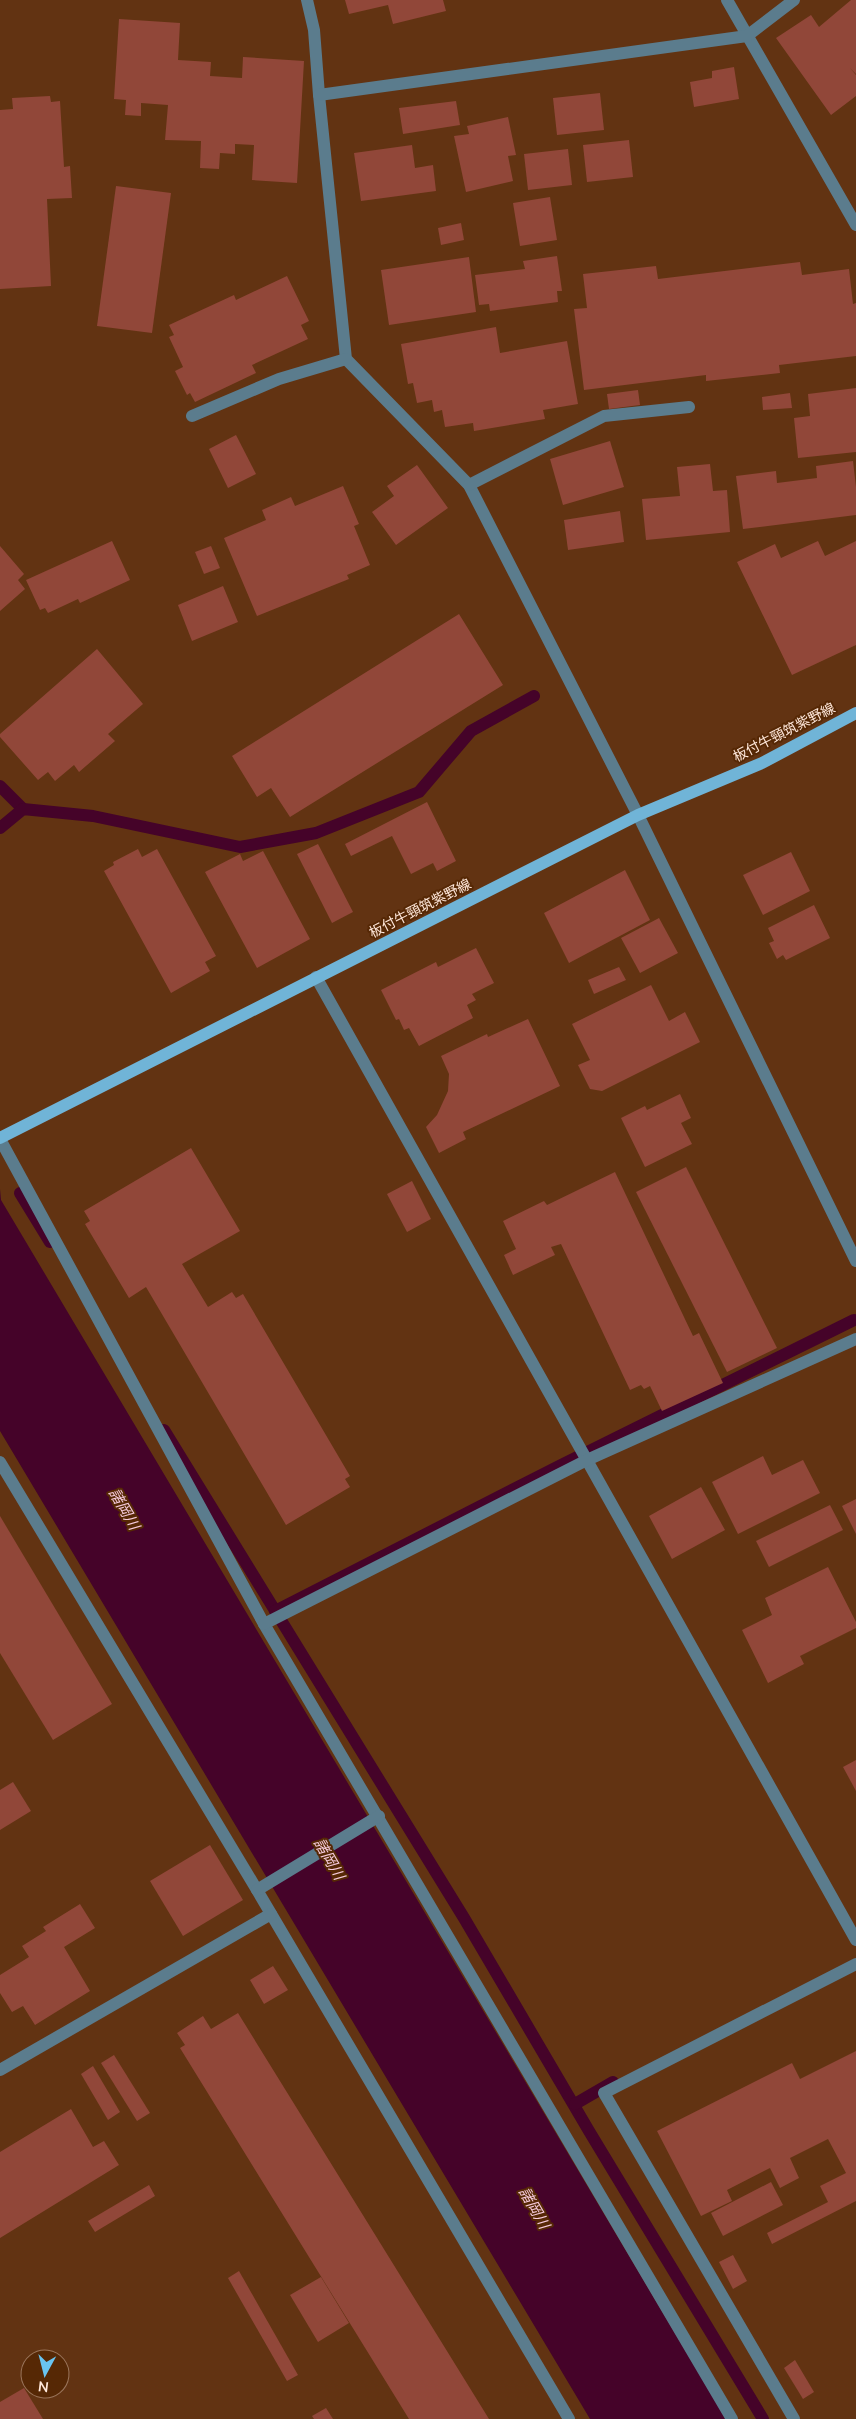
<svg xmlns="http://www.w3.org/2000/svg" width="856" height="2419" font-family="Mulish,'Noto Sans JP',sans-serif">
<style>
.water{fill:#450329}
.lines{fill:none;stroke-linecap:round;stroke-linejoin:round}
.stream{stroke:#450329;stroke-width:12}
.building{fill:#914739}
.minor{stroke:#5b7c8d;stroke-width:12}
.major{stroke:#70b4d7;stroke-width:12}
.labels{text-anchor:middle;stroke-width:4;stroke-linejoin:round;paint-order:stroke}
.street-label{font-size:14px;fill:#ffe8db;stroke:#562805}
.water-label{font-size:15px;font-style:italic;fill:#f7ccde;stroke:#562805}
</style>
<rect width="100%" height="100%" fill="#623312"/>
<polygon class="water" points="0,1189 1,1200 726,2419 590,2419 0,1431"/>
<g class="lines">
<g class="stream">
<polyline points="0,786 23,809"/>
<polyline points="0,828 23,809 93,816 240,847 316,833 419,792 471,731 534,696"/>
<polyline points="20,1193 50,1242"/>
<polyline points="164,1430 464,1918 589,2131 763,2419"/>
<polyline points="275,1611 563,1464 854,1320"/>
<polyline points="575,2104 613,2082"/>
</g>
</g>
<g class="building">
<polygon points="345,0 443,0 446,11 393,24 388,5 349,14"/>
<polygon points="851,0 856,0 856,74 850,68 856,75 856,96 831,115 776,38 811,15 819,27"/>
<polygon points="119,19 180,23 178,60 211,62 210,76 242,78 243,57 304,61 297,183 252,180 254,145 235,144 235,154 220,153 219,169 200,168 201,141 165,140 168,105 141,103 141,116 125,115 126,100 114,99"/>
<polygon points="734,67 739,99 694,107 690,82 712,78 712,71"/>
<polygon points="600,93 604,130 557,135 553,98"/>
<polygon points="50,96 51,102 60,101 64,167 70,166 72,198 47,199 51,286 0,289 0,110 13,109 12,98"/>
<polygon points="456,101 460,125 403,134 399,108"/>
<polygon points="508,117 516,155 508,156 513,181 466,192 454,136 469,134 467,126"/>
<polygon points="629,140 633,177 587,182 583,145"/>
<polygon points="412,145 415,168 433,165 436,191 361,201 354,153"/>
<polygon points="568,149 572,185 528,190 524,154"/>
<polygon points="116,186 171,193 152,333 97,326"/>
<polygon points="550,197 557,240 520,246 513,203"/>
<polygon points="461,223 464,240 441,245 438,228"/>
<polygon points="557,256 562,291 557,291 558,302 490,311 489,304 479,305 475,275 525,269 523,261"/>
<polygon points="469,257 476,312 389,325 381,270"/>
<polygon points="800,262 802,275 849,269 853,304 856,303 856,356 779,365 780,373 706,381 706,375 584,390 574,309 587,308 583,274 656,266 658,279"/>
<polygon points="287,276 309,321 301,325 308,339 252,365 256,373 195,402 190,393 187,395 175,371 183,367 169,337 174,335 169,325 234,295 236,300"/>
<polygon points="496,327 500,353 567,341 578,404 543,410 545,419 474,431 473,423 445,427 442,410 434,412 432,400 417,403 413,383 408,384 401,344"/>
<polygon points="856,388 856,452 798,458 794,418 810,416 808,394"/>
<polygon points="638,390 640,405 609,409 607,394"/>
<polygon points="790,393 792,408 763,410 762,397"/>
<polygon points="236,435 256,474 228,488 209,449"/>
<polygon points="610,441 624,487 563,505 550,459"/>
<polygon points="853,461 856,487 856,515 743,529 736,476 776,471 777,483 817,478 816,466"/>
<polygon points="710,464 713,491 727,490 730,532 646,540 642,499 680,496 677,467"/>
<polygon points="417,465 448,508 396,545 372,512 394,496 387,486"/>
<polygon points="343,486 359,524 354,526 370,565 347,575 349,579 257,616 224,538 266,520 262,510 291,497 295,506"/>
<polygon points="620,511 624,542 568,550 564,520"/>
<polygon points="112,541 130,580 80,603 78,599 48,613 45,608 40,610 26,580"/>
<polygon points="818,541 825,556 856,541 856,645 792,675 737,562 775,544 781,558"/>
<polygon points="0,546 24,574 18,580 25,589 0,611"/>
<polygon points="211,546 220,568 204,574 195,552"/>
<polygon points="223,586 238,622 192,641 178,605"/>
<polygon points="459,614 503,685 290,817 271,788 257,797 232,756"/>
<polygon points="97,649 143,704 108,734 115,741 79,772 74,765 55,781 48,772 38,780 0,737 0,734"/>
<polygon points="427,802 456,861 437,871 433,863 411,874 392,836 351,856 345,844"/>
<polygon points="318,844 353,912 332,923 297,854"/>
<polygon points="138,849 142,857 157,849 216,956 205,962 210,971 171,993 104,871 114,865 113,862"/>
<polygon points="263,851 310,939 257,968 205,872 240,854 243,861"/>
<polygon points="791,852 810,891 763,915 743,875"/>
<polygon points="625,870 650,920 569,963 544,913"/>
<polygon points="814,905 830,938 786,960 783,955 777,959 769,943 774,941 768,928"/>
<polygon points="659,918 678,953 640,973 621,938"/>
<polygon points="476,948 494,983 472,994 476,1000 467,1005 473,1018 419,1046 409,1028 404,1030 399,1019 396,1020 381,990 436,962 438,967"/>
<polygon points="619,967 626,980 594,994 588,980"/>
<polygon points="651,985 669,1021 685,1012 700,1042 602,1091 590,1089 578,1065 590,1060 572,1024"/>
<polygon points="528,1019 560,1086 463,1132 466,1139 439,1153 426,1127 437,1115 448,1091 449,1074 441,1056 487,1034 488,1037"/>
<polygon points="680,1094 691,1118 681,1123 692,1144 645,1167 621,1118 645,1106 647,1110"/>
<polygon points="191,1148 240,1231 182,1264 208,1307 232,1292 236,1298 243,1294 350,1476 345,1479 350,1487 286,1525 146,1287 129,1298 85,1224 90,1221 84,1211"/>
<polygon points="686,1167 777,1348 727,1372 636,1192"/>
<polygon points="615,1172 693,1336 699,1333 723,1383 662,1411 650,1386 644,1389 641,1385 630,1390 561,1244 551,1247 555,1255 513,1275 504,1255 516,1249 503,1221 544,1201 547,1205"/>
<polygon points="412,1181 431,1219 407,1232 387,1194"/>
<polygon points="763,1456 772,1475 803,1460 820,1493 738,1534 712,1482"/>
<polygon points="701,1487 725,1530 672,1559 649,1516"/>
<polygon points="856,1499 856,1534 842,1506"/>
<polygon points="830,1505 843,1530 769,1567 756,1541"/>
<polygon points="0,1516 112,1704 53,1740 0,1653"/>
<polygon points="828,1567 856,1622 856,1628 800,1656 804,1664 768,1683 742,1630 772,1615 765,1598"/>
<polygon points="856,1760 856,1791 843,1767"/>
<polygon points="13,1782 31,1811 0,1830 0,1790"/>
<polygon points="210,1845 243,1900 183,1936 150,1881"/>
<polygon points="80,1904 95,1928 64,1947 90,1991 35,2025 23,2006 12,2012 0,1993 0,1975 29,1957 22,1946 46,1931 43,1927"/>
<polygon points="273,1966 288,1990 264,2004 250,1980"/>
<polygon points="238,2013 489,2419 409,2419 180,2048 185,2045 177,2033 203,2016 211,2029"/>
<polygon points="856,2051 856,2201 772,2244 767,2233 828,2202 820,2186 846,2173 828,2139 790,2158 799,2178 780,2188 770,2168 727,2190 732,2201 701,2216 657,2131 792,2063 800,2079"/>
<polygon points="114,2055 150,2113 137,2121 101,2063"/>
<polygon points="93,2066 120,2112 108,2120 81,2074"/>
<polygon points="71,2109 93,2147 104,2141 119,2165 0,2238 0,2152"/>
<polygon points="771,2182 783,2205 723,2236 711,2213"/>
<polygon points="149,2185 155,2196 95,2232 88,2221"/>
<polygon points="733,2255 747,2281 733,2289 719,2262"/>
<polygon points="239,2271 298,2375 287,2381 228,2278"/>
<polygon points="321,2277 349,2323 318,2342 290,2295"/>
<polygon points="795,2360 814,2392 803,2399 784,2368"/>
<polygon points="24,2388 43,2419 0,2419 0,2402"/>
<polygon points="326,2408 333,2419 314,2419 312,2416"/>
</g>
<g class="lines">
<g class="minor">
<polyline points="307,0 314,30 319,95 346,359 469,485 638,815 856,1261"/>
<polyline points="727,0 856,225"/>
<polyline points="319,95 747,36 794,0"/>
<polyline points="192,416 279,379 346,359"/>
<polyline points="469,485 604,416 689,407"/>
<polyline points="316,977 856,1940"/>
<polyline points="0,1139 264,1624 732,2419"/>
<polyline points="0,1462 257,1890 569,2419"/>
<polyline points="264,1624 587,1460 856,1339"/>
<polyline points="257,1890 379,1816"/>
<polyline points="0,2070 271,1914"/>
<polyline points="794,2419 604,2093 856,1964"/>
</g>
<polyline class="major" points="0,1138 638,815 762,763 856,713"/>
</g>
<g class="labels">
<g class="street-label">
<text transform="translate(784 732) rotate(-27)" y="5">板付牛頸筑紫野線</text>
<text transform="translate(420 908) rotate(-27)" y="5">板付牛頸筑紫野線</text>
</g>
<g class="water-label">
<text transform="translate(124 1509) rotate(60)" y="5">諸岡川</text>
<text transform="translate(329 1859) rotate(60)" y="5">諸岡川</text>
<text transform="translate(534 2208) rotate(60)" y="5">諸岡川</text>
</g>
</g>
<g transform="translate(45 2374) rotate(187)"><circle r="24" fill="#562805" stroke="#9a755b"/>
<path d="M0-4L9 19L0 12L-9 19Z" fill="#69c4f1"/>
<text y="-8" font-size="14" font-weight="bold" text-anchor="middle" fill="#ffe8db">N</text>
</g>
</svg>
